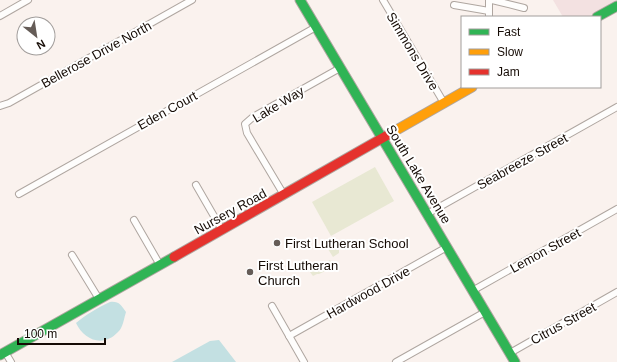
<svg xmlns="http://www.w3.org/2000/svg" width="617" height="362" font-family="Arial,sans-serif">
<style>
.commercial{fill:#f3e1e1}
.green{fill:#e8e8d3}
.water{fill:#c3e0e2}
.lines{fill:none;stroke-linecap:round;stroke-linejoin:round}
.street-casing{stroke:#afa6a0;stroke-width:8}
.fast-casing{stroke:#afa6a0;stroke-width:11}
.slow-casing{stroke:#afa6a0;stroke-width:11}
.jam-casing{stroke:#afa6a0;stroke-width:11}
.street{stroke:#fefdfc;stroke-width:6}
.fast{stroke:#30b455;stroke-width:9}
.slow{stroke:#ff9f0a;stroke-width:9}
.jam{stroke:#e5322d;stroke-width:9}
.poi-dot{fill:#655c57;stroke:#fff;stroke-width:1.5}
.labels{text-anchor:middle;stroke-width:4;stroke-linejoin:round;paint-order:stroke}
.street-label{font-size:13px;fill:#150b05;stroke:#fff}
.poi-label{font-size:13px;fill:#150b05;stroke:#fff;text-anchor:start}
</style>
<rect width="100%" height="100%" fill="#faf2ee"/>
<polygon class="commercial" points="553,0 617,0 617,2 590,17 563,17"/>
<g class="green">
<polygon points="375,167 394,201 331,236 312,202"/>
<polygon points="334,240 335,240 339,249 339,253 333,257 328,249"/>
<polygon points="330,260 334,267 319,274 317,274 313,276 310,272 311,271"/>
</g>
<g class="water">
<path d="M110,302C119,301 121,305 126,312C124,318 123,328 118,332C103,348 84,340 76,323C87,314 97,308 110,302Z"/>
<polygon points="219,340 236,362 172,362 210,341"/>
</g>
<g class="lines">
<g class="street-casing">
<g id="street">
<polyline points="383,0 444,103"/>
<polyline points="492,0 524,8"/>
<polyline points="454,5 489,11"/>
<polyline points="0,16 28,0"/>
<polyline points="489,17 489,0"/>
<polyline points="0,106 9,103 192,0"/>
<polyline points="196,185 222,230"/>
<polyline points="19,194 316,27"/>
<polyline points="284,195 247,133 245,124 253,117 340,68"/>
<polyline points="427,214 617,107"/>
<polyline points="134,220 160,265"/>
<polyline points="72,255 99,299"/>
<polyline points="472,291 617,209"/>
<polyline points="272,306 304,362"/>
<polyline points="289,336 447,247"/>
<polyline points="5,352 11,362"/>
<polyline points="510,353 617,292"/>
<polyline points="396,362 485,312"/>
</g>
</g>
<g class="fast-casing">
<g id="fast">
<polyline points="300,0 515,362"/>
<polyline points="597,17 617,6"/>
<polyline points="0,355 174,257"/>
</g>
</g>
<g class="slow-casing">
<polyline id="slow" points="393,132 472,87"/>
</g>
<g class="jam-casing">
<polyline id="jam" points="174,257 393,132"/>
</g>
<use href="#street" class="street"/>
<use href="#fast" class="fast"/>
<use href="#slow" class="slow"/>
<use href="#jam" class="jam"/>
</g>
<g class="poi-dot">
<circle cx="277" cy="243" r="4"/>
<circle cx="250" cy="272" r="4"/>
</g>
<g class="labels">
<g class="street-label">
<text transform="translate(413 51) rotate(59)" y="5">Simmons Drive</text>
<text transform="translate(96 54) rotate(-29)" y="5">Bellerose Drive North</text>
<text transform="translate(278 104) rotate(-31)" y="5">Lake Way</text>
<text transform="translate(167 110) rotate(-29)" y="5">Eden Court</text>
<text transform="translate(522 161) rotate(-29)" y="5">Seabreeze Street</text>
<text transform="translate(419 174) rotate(59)" y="5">South Lake Avenue</text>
<text transform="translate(230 211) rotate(-29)" y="5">Nursery Road</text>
<text transform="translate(545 250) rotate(-29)" y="5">Lemon Street</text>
<text transform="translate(368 292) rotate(-29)" y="5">Hardwood Drive</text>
<text transform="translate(563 323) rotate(-29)" y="5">Citrus Street</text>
</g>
<g class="poi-label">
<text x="285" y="248">First Lutheran School</text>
<text x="258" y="270">First Lutheran<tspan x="258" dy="15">Church</tspan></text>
</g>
</g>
<rect x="461" y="16" width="140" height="72" fill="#ffffff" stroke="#a19d9b"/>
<rect x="469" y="29" width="20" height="6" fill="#30b455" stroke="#a19d9b"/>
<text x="497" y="36" font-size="12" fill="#150b05">Fast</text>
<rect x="469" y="49" width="20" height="6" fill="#ff9f0a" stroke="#a19d9b"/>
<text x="497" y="56" font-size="12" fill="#150b05">Slow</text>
<rect x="469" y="69" width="20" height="6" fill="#e5322d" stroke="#a19d9b"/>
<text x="497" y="76" font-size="12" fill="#150b05">Jam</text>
<g transform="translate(36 36) rotate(150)"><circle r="19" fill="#ffffff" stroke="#a19d9b"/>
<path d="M0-3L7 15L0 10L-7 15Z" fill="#655c57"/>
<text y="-6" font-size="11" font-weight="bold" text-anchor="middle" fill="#150b05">N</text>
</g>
<path d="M18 338v6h87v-6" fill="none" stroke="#150b05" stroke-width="2"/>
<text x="24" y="338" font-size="12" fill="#150b05" stroke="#ffffff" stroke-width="3" paint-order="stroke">100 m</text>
</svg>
